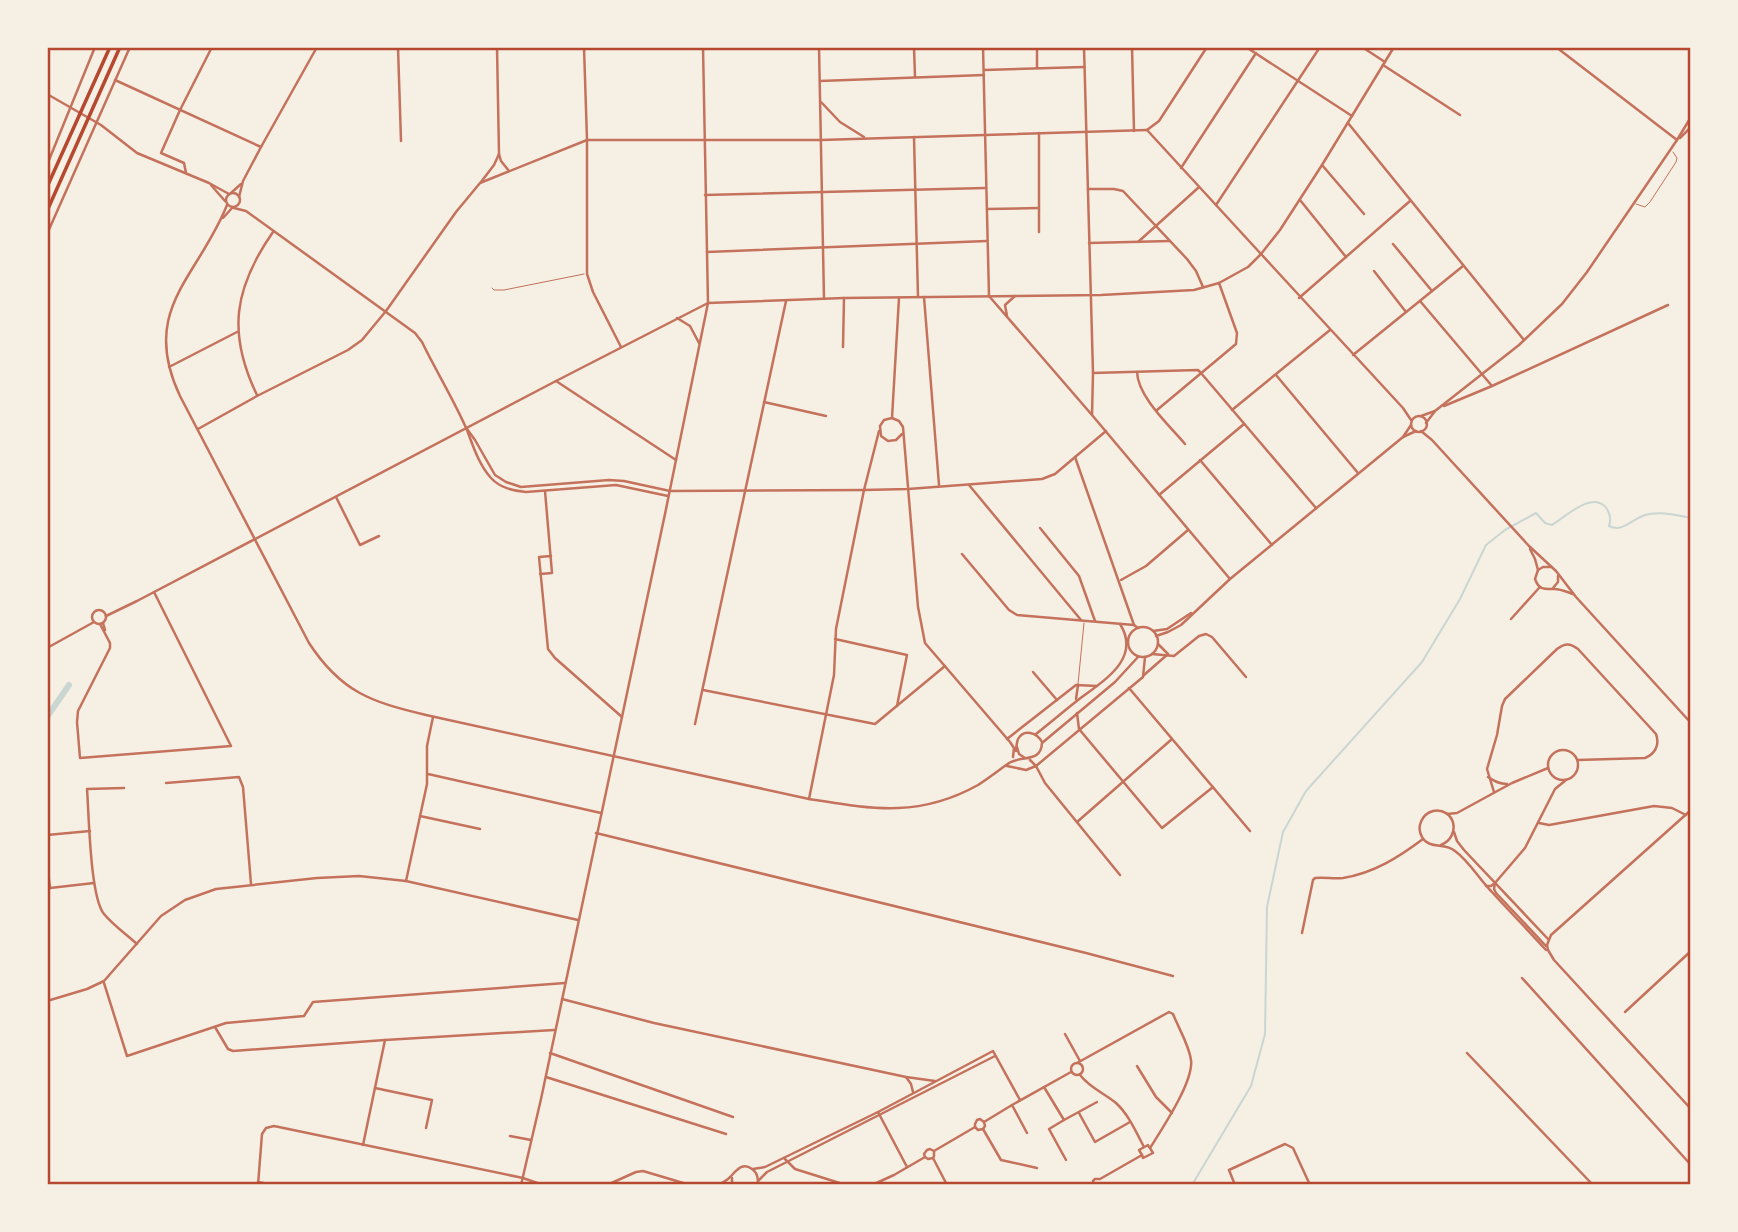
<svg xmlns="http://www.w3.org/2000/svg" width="1738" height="1232" font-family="Jost,sans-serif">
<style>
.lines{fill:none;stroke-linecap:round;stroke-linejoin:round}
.stream{stroke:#c9d6d2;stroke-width:2}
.canal{stroke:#c9d6d2;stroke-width:6}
.service{stroke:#c5725c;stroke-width:1}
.minor{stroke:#c5725c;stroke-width:2.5}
.tertiary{stroke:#c5725c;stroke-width:2.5}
.trunk{stroke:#b5482f;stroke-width:3.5}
.neatline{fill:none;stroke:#b5482f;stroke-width:2.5}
</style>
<rect width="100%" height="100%" fill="#f6efe4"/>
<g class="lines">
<path class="stream" d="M1192,1185L1251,1086L1265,1034L1267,907L1283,832L1306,791L1422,662L1460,599L1486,545L1505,530L1536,513L1545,523L1552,525C1565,517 1594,489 1607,509C1611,515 1611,520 1609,526C1622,533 1632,519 1645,515C1660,511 1675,515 1691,518"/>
<polyline class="canal" points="47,717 69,685"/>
<g class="service">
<polyline points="1636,204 1645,207 1650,202 1676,162 1677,158 1673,152"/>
<polyline points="492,288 494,290 504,290 584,274"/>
<polyline points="1078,684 1084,623"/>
</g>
<g class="minor">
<polyline points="398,47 401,141"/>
<polyline points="584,47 587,140 587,274 593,292 621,347"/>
<polyline points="819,47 824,299"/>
<polyline points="914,47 915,77"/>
<polyline points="983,47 989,296 1092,415 1230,579"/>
<polyline points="1037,47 1037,68"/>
<polyline points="1084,47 1093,373 1092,415"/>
<polyline points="1132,47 1134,131"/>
<polyline points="1246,47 1352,116"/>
<polyline points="1362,47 1385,62"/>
<polyline points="1556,47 1677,140"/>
<polyline points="1383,65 1460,115"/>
<polyline points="984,70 1084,67"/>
<polyline points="115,80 261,147"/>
<polyline points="820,81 984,75"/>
<polyline points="47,94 101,125 137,153 209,183 229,194"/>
<polyline points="821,102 840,122 864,137"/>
<polyline points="180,110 161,153 184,163 186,173"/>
<polyline points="180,110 212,47"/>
<polyline points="1348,123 1524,340"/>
<polyline points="1147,130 1261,254"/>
<polyline points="1147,130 1159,121 1207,47"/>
<polyline points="1039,133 1039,232"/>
<polyline points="914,137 918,297"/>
<polyline points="1680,138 1691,127"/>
<polyline points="499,154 501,161 509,171"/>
<polyline points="1322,165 1364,214"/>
<polyline points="1181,168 1256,53"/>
<polyline points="481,182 494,165 499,154 497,47"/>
<polyline points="211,185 225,201"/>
<polyline points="1088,189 1114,189 1123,191 1187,259 1196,271 1203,287"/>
<circle cx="233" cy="200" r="7"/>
<polyline points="231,193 241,184"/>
<polyline points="705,195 985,188"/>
<polyline points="239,197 243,181 261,147 317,47"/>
<polyline points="1300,200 1346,257"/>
<path d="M227,205C198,278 139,309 180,396L309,643C341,692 371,702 426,715L809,799C872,809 919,818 978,785C989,778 999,770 1009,763C1022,755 1041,763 1042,743L1115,682L1138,657"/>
<polyline points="1216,205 1320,47"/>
<path d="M234,208L246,211L415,333L422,342C436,371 454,400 467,430C473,446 479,465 491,478C500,488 513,491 526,492L616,485L668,496"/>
<polyline points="987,209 1039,208"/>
<polyline points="223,218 232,208"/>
<polyline points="1138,242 1198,188"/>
<polyline points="1089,243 1170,241"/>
<polyline points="1393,244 1432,291"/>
<polyline points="707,252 987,241"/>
<polyline points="1374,271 1406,312"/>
<polyline points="924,297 939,485"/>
<polyline points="1299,298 1410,201"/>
<polyline points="1420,301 1492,386"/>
<polyline points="1007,316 1005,305 1015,296"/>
<polyline points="677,318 690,326 699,343"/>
<polyline points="843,347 844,298"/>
<polyline points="1353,355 1463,266"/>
<polyline points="169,367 237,332"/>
<path d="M1137,372C1138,397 1169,425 1185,444"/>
<polyline points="1093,373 1198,370 1200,372"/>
<polyline points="1201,373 1316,508"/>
<polyline points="1276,375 1358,473"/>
<polyline points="556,381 676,460"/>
<path d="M257,395C227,333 234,288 273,232"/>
<polyline points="764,402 826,416"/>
<polyline points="1444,406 1492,386 1668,305"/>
<polyline points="1157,410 1236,344 1237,333 1219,283"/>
<polyline points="1232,410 1330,330"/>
<polyline points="1421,416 1435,411"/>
<polyline points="892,418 899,298"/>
<polyline points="1426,423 1435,411 1519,345 1562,304 1587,272 1677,140 1691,117"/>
<polyline points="198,429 257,396 348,350 362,340 386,311 456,212 480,183 587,140 821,140 1147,130"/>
<polyline points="467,429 475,440 495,475 506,482 521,487 609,480 624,481 670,491 864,490 908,489 1042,479 1055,474 1106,431"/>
<polyline points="902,434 896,440 888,441 881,436 880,426 884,420 892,418 899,421 903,427 918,607 925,643 1010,742 1014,748 1013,757"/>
<polyline points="1403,437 1411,425"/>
<polyline points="1075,457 1134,625"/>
<polyline points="1200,460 1272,545"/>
<polyline points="969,485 1081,620"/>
<polyline points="1159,495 1244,424"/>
<polyline points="336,497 360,545 379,536"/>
<polyline points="1040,528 1079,576 1095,621"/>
<polyline points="962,554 1009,610 1017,615 1134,625 1138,628"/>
<polyline points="551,556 539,557 548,649 555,658 622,717"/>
<polyline points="540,574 552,573 545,491"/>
<polyline points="1121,580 1146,566 1188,530"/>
<polyline points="1511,619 1539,588"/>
<polyline points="103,623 105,630"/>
<polyline points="100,624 110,643 110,648 78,711 77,722 80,758 231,746 154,592"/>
<circle cx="1143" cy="642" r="15"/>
<polyline points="1153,631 1167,629 1191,613"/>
<polyline points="1156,636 1168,632 1181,625 1230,579 1403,437 1416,431"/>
<polyline points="835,639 907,655 897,706"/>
<polyline points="1158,644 1168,654"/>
<polyline points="1152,654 1174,656 1199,636 1206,634 1212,637 1246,677"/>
<polyline points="1033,672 1057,700"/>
<polyline points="1144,675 1168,654"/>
<polyline points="1129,688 1250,831"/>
<polyline points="703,690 875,724 945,666"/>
<polyline points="1076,699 1078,685"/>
<polyline points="1077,713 1079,729 1162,828 1213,787"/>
<polyline points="695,724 786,301"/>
<path d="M1036,734C1050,723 1064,711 1078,700C1103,681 1142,659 1120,624"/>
<polyline points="1007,739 1076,685 1097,686"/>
<polyline points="1017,747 1019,754 1025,758"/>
<circle cx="1563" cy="765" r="15"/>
<path d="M1016,751C1016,749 1017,741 1018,739C1024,728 1037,733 1042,742"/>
<polyline points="1030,760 1036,766 1143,677 1145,657"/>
<polyline points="1007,766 1026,770 1036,766 1045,783 1120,875"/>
<polyline points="428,774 601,813"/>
<path d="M1488,777C1494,781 1499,784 1507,784"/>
<polyline points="166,783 239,777 243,787 251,884"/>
<path d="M124,788L87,789C89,815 90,897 104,914C113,925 126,934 137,944"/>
<path d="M1494,792L1487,769L1497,735L1502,706L1505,699L1557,649C1565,643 1570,643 1578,649L1656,734C1660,745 1655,754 1645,758L1578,760"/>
<polyline points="809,799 834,675 836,629 864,490 879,431"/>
<polyline points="1691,810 1551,935 1547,945 1548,950 1554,960 1691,1109"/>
<polyline points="1447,814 1457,813 1512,783 1548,768"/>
<polyline points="420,816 480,829"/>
<polyline points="1077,822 1172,739"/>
<polyline points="1539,823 1549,825 1654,806 1672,808 1686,815"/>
<polyline points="1454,832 1457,841 1464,850 1548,939"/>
<polyline points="596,833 1086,953 1173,976"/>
<polyline points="47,835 90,831"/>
<path d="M1441,845C1462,836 1455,807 1433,811C1422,814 1416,827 1422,837C1429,850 1445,842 1455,851C1469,861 1479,879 1491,891C1509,911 1528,930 1546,950"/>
<polyline points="47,865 50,888"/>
<polyline points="406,881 427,784 427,746 433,717"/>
<polyline points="1495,883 1494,889 1496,893 1546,946"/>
<polyline points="1486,886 1491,886 1495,883 1525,848 1555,789 1566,780"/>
<polyline points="47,890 50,888 94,883"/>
<path d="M1302,933L1313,880L1315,878C1324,877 1334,879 1343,878C1374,873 1399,857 1423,839"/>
<polyline points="1522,978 1691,1165"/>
<polyline points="104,983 127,1056 226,1023 304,1016 313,1002 565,983"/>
<polyline points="562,999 654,1023 906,1077 935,1081"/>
<polyline points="47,1001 87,989 104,981 161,916 185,900 216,889 317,878 359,876 406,881 578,920"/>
<polyline points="1625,1012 1691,951"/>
<polyline points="215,1027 228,1049 233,1051 385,1040 554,1030"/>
<polyline points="1065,1034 1080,1061"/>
<polyline points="550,1053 733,1117"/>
<polyline points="1467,1053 1593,1185"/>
<circle cx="1077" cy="1069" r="6"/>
<path d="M1077,1063L1169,1012L1173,1014C1179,1029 1189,1045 1191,1060C1194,1081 1162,1129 1150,1148L1153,1153L1143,1158L1142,1155L1100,1179H1095L1093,1181V1185"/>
<polyline points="1137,1066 1156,1097 1172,1113"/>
<path d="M1080,1075C1090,1088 1104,1093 1116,1103C1129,1115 1136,1132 1144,1147"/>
<polyline points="546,1077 726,1134"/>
<polyline points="906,1077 911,1084 913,1092"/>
<polyline points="1044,1087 1064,1120 1097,1102"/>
<polyline points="375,1088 432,1100 426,1128"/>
<polyline points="878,1112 907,1167"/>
<polyline points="1079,1113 1095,1142 1130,1122"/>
<polyline points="1064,1120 1049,1129 1066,1160"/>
<polyline points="984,1122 1012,1105"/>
<polyline points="983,1129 1001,1160 1037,1168"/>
<polyline points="1027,1133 1012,1105 1071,1072"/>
<polyline points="510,1136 531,1140"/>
<polyline points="363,1145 385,1040"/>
<polyline points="934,1151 975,1127 978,1130 983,1129 985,1126 984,1122 980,1119 977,1120 975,1124 975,1127"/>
<polyline points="1142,1155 1139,1150 1148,1145 1149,1147"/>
<polyline points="784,1158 795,1169 846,1185"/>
<polyline points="933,1158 946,1183"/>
<polyline points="753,1169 765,1167 878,1112 993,1051 1020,1100"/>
<polyline points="732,1178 732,1185"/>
<polyline points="759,1180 767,1172 995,1056"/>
<polyline points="258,1182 274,1185"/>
<polyline points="258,1185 262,1134 266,1128 274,1126 523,1178 543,1185"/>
<polyline points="607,1185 636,1172 643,1171 690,1185"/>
<path d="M717,1185C722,1183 723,1183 728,1179C735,1173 741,1161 752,1169C758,1173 758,1179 758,1185"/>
<polyline points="872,1185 894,1175 925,1157 928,1159 933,1158 934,1156 934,1151 930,1149 927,1150 924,1154 925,1157"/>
<polyline points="1235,1185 1229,1170 1285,1144 1293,1148 1310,1185"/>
</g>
<g class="tertiary">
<polyline points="47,165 95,47"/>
<polyline points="47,234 130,47"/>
<polyline points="1261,254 1403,408 1411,420"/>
<circle cx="1419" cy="424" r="8"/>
<polyline points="1421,431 1432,440 1529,546 1556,571 1576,597 1691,723"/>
<path d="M1530,549L1535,559L1538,570L1535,579C1539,590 1544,589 1554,589C1561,589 1567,592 1573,594"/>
<polyline points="1538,570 1543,567 1551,567"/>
<polyline points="1553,588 1558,582 1558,576"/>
<circle cx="99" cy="617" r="7"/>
<polyline points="106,616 137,601 556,381 708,303 844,298 1101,295 1194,290 1219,283 1248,267 1261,254 1280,230 1322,165 1394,47"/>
<polyline points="47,648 94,622"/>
<polyline points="521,1185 541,1099 665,514 708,303 703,47"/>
</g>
<g class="trunk">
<polyline points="47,187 110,47"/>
<polyline points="47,211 120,47"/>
</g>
</g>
<rect width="1738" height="1232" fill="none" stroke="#f6efe4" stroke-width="98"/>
<rect x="49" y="49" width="1640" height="1134" class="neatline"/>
</svg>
